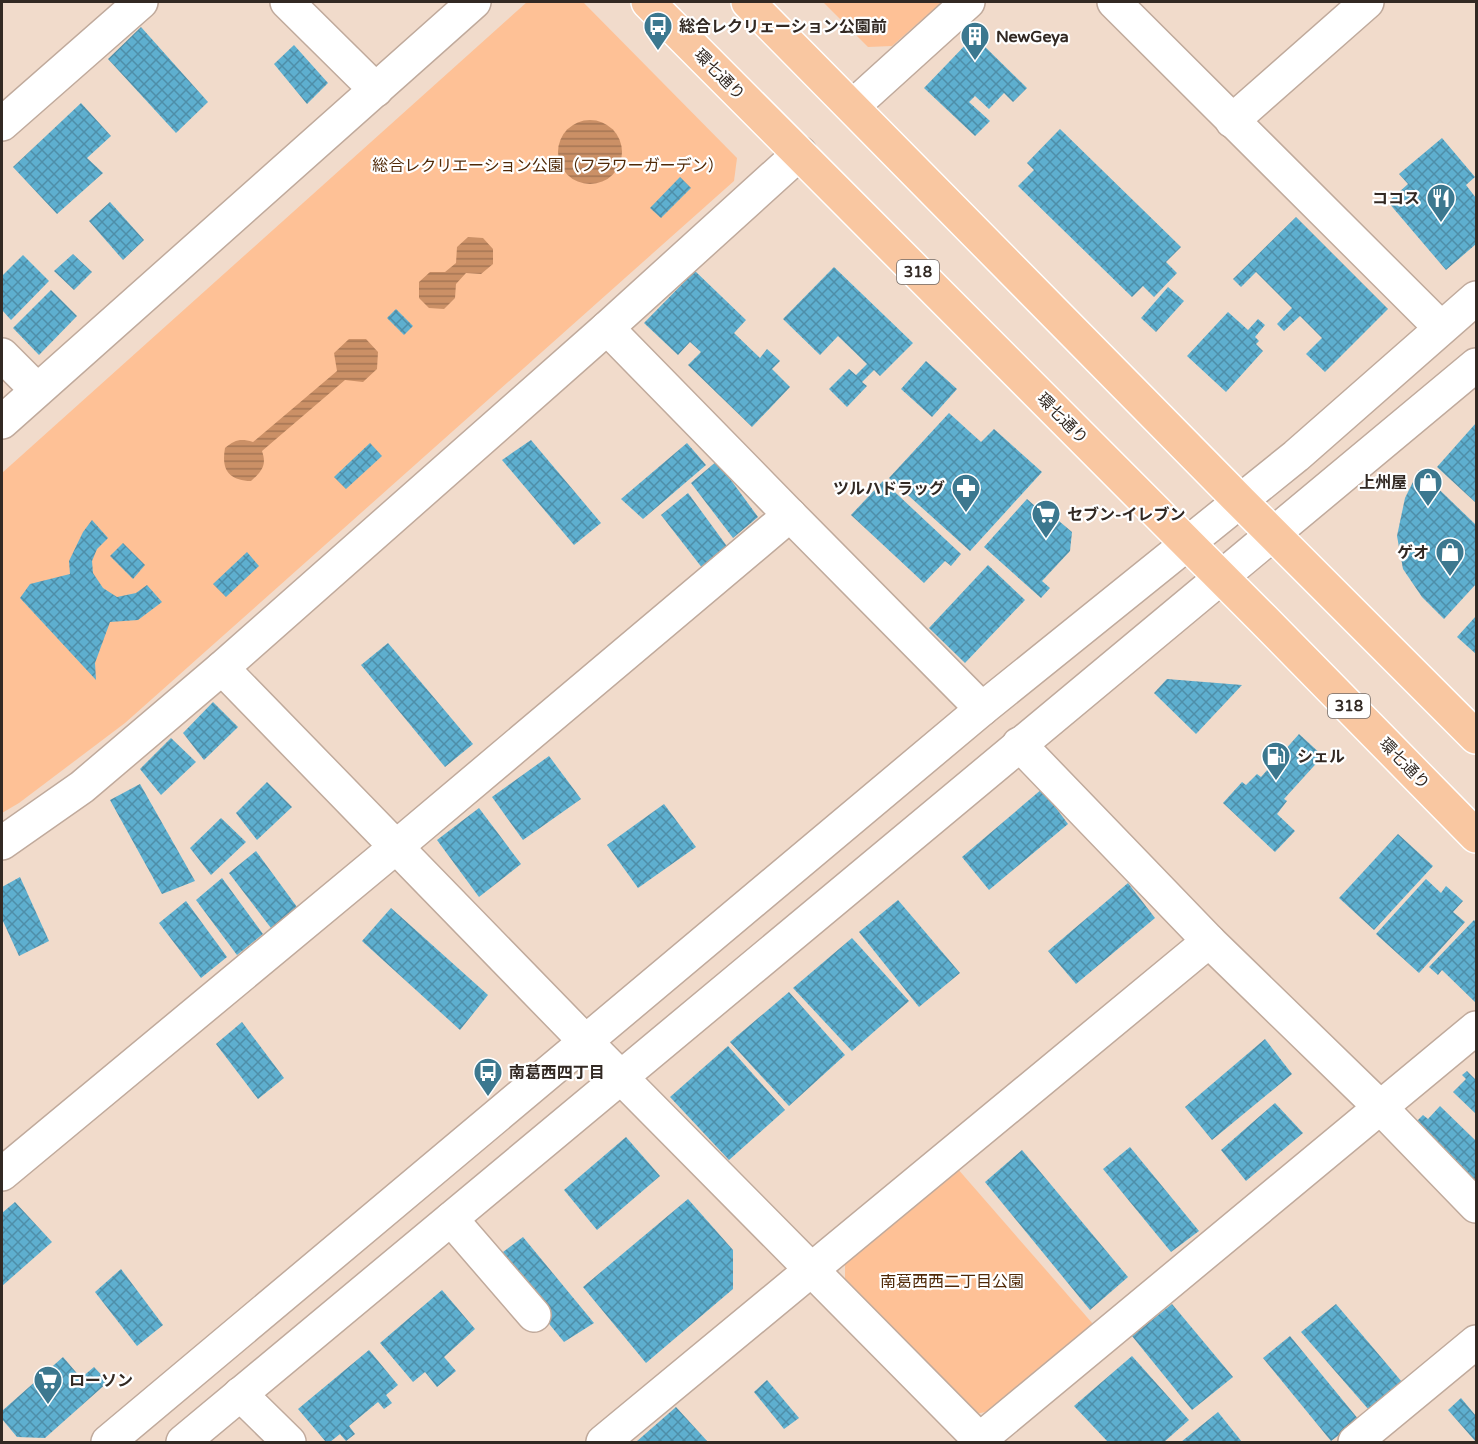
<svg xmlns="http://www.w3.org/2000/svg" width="1478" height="1444" font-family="'Varela Round','Noto Sans JP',sans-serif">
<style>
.green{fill:#fec196}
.water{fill:url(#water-rules)}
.building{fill:url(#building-cross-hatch)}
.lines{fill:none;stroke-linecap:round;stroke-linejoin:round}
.street-casing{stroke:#c0aa9c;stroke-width:36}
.secondary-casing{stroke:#c0aa9c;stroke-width:36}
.primary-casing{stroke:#fff;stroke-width:36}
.street{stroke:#fff;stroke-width:33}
.secondary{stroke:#fff;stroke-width:33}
.primary{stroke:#f9c7a1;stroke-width:33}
.labels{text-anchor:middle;stroke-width:4.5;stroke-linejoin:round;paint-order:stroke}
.shield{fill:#fff;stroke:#706965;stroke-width:1.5}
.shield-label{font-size:15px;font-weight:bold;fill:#322923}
.poi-label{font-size:16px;font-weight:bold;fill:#322923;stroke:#fff;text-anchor:start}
.street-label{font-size:16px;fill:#322923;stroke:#fff}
.park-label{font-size:16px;fill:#502907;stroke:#fff}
</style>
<defs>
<pattern id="water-rules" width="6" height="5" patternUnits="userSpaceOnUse" patternTransform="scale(1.5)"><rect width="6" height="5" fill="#cb9066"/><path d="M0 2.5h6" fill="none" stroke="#a57654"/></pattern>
<pattern id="building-cross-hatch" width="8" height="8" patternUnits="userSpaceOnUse" patternTransform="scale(1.5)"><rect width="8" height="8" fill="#5eafcf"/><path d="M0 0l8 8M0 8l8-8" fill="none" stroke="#4e8ea8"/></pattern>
</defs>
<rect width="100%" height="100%" fill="#f1dbcb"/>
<g class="green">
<polygon points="527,2 583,2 737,158 734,181 125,723 19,803 2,813 2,473"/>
<polygon points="823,2 942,2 892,46 868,47"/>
<polygon points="957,1168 1093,1324 994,1410 976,1414 845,1282 845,1261"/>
</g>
<g class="water">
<circle cx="590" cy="152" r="32"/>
<polygon points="468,237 483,238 493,249 493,264 481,274 466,273 456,284 455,298 444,309 429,308 419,298 419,282 430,272 445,272 456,263 457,247"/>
<path d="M349,339H366L378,352L377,369L363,382L345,380L262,451C267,465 262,471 251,481C229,480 221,470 225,448C235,440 240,438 253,442L337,371L334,353Z"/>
</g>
<g class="building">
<polygon points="141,27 208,102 176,133 108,59"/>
<polygon points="974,36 1027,88 1013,102 1004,93 989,109 975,96 969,102 990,121 975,136 924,88"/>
<polygon points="294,45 328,83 307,104 274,64"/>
<polygon points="81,103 111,136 87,158 103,173 57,214 13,167"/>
<polygon points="1060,129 1181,247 1166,262 1177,273 1154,297 1143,286 1132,297 1018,186 1034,170 1027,163"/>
<polygon points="1442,138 1475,177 1466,185 1476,198 1476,244 1446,270 1388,202 1408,184 1399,174"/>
<polygon points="680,177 691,188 661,218 650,208"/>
<polygon points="110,202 144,240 123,260 89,221"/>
<polygon points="1296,217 1388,309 1325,372 1306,354 1322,338 1300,316 1284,331 1277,324 1292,308 1256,272 1241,287 1233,279"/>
<polygon points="73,254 92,272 74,290 54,271"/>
<polygon points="23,255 49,281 11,320 2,310 2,276"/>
<polygon points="834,267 913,343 880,376 874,370 862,382 867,386 847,407 829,389 849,369 856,375 867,364 838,336 820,355 783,319"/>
<polygon points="695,271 746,320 734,333 760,358 767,349 780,361 772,369 790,387 752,427 688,365 701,352 690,342 678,355 644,323"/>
<polygon points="1168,287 1184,301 1156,332 1141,318"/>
<polygon points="51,290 77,316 39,355 13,328"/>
<polygon points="396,309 413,326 404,335 387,318"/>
<polygon points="1228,312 1248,330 1258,319 1265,325 1255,337 1259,341 1256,344 1263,351 1226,392 1187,356"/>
<polygon points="926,361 957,389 932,417 901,389"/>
<polygon points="949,413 981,442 994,429 1042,472 970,551 889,478"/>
<polygon points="1476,423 1476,503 1437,467"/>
<polygon points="531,440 601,523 574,545 502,460"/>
<polygon points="370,443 382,456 346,489 334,477"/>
<polygon points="687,443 706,465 643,519 621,499"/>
<polygon points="717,461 758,517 733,538 691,483"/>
<polygon points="1419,470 1476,525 1476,584 1444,619 1422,597 1403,569 1397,536 1405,498"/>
<polygon points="883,481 961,554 951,566 945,561 924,583 851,515"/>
<polygon points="688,493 729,549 703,569 661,515"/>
<polygon points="1027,499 1044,514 1047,511 1072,532 1070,551 1042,581 1050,588 1041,598 984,547"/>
<polygon points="92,520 108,538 97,549 92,561 93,573 103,588 117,597 136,593 147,585 162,602 138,620 110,622 95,663 96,680 20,598 30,584 70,574 69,561 83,532"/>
<polygon points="123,543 145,565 133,579 110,556"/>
<polygon points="247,552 259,566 226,597 213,584"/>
<polygon points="988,565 1025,600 965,663 929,628"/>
<polygon points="1476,616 1476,654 1457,637"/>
<polygon points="388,643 473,744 445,767 361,665"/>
<polygon points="1167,679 1242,685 1196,734 1154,693"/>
<polygon points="213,702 238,727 204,760 183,733"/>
<polygon points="1299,734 1323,756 1284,799 1287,801 1277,814 1295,831 1275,852 1223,803 1242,782 1246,785 1257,774 1261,777"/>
<polygon points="171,738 196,762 161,795 140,769"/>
<polygon points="549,756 581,799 523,840 492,797"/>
<polygon points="267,782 292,807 257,840 236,813"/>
<polygon points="140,784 195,881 162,894 110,800"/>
<polygon points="1042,789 1068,824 989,890 962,857"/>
<polygon points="664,804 696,847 638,888 607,845"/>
<polygon points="479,808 521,864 479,897 437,840"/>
<polygon points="221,818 246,842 211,875 190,848"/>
<polygon points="1398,834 1433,866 1374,930 1339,898"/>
<polygon points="256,851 297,907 271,928 229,873"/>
<polygon points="20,877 49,941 19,956 2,919 2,887"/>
<polygon points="222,878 263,934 237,955 196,900"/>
<polygon points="1426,879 1441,893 1446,886 1463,901 1453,912 1465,922 1419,973 1376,934"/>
<polygon points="1128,883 1155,918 1076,984 1048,951"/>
<polygon points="898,900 960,973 919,1007 859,932"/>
<polygon points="186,901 227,957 201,978 159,923"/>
<polygon points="391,908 488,995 460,1030 362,941"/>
<polygon points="1474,920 1476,922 1476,1003 1442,970 1438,975 1429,967"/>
<polygon points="852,938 909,1001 852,1051 793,988"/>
<polygon points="789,992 845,1055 789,1106 730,1042"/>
<polygon points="242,1022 284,1078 258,1099 216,1044"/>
<polygon points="1265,1039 1292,1074 1212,1140 1185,1107"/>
<polygon points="728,1046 785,1110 729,1160 670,1097"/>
<polygon points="1467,1071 1476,1080 1476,1114 1453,1092 1466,1079 1462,1075"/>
<polygon points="1275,1103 1303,1133 1246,1181 1221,1150"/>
<polygon points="1440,1106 1476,1141 1476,1182 1415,1123 1423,1115 1428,1119"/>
<polygon points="626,1137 660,1176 597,1230 564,1190"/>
<polygon points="1130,1147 1199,1231 1171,1252 1103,1169"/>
<polygon points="1022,1150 1128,1277 1090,1310 985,1182"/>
<polygon points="688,1199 733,1250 733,1289 646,1363 583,1287"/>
<polygon points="15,1202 52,1242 2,1286 2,1213"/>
<polygon points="523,1237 594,1323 564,1342 495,1258"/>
<polygon points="121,1269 163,1325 137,1346 95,1292"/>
<polygon points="442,1290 475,1329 444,1357 456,1371 437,1387 425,1372 413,1382 380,1343"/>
<polygon points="1172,1304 1233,1377 1192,1410 1132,1336"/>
<polygon points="1336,1304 1402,1382 1369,1410 1301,1332"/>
<polygon points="1290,1336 1359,1420 1331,1441 1263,1358"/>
<polygon points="369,1350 398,1385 386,1395 392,1403 384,1409 378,1402 349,1426 355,1434 346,1441 340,1434 330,1442 326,1442 298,1409"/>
<polygon points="1132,1356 1189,1420 1164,1442 1108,1442 1074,1406"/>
<polygon points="63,1357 81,1378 94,1367 108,1382 45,1438 17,1437 2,1419 2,1411"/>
<polygon points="767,1380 799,1418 784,1429 754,1392"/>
<polygon points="1461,1398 1476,1416 1476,1442 1448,1410"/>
<polygon points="676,1407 708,1442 636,1442"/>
<polygon points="1218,1412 1242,1442 1181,1442"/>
</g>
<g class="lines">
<g class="street-casing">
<g id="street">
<polyline points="287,2 376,90"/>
<polyline points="1114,2 1441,328"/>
<polyline points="852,107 968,2"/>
<polyline points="1232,121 1367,2"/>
<polyline points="2,124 141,2"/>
<polyline points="607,328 790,515 982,709"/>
<polyline points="2,355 37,390"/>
<polyline points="2,422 474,2"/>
<polyline points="222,668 585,1041 982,1442"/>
<polyline points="1019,744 1209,941 1381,1108 1476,1206"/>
<polyline points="2,843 82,787 222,668 607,328 800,153"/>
<polyline points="2,1174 396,847 790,515"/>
<polyline points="451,1219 534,1315"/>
<polyline points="240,1394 289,1442"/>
<polyline points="603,1442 1209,941"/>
<polyline points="977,1442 1476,1028"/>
<polyline points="1355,1442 1476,1342"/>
</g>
</g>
<g class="secondary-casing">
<g id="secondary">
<polyline points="108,1442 982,709 1296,456 1476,298"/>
<polyline points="183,1442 1476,365"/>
</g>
</g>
<g class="primary-casing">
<g id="primary">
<polyline points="648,2 1263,619 1476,836"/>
<polyline points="748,2 1240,501 1476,737"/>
</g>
</g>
<use href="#street" class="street"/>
<use href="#secondary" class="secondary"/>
<use href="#primary" class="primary"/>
</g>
<defs>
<g id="bus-pin" transform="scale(1.5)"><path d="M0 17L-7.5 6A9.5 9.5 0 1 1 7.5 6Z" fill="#3c788f" stroke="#fff"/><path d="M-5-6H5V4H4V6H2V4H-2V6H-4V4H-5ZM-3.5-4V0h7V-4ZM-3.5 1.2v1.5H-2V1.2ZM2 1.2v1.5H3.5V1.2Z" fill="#fff"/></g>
<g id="building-pin" transform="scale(1.5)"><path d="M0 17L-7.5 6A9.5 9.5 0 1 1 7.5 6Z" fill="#3c788f" stroke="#fff"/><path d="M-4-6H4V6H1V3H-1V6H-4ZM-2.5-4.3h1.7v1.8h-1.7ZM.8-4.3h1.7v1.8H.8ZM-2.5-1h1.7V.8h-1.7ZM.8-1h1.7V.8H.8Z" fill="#fff"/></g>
<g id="restaurant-pin" transform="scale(1.5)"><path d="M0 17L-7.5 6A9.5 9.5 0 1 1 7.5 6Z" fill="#3c788f" stroke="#fff"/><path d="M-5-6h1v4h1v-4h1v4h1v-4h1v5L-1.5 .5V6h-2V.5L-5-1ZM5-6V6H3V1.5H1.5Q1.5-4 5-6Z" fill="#fff"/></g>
<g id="shop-pin" transform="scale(1.5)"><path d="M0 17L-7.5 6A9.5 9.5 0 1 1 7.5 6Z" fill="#3c788f" stroke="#fff"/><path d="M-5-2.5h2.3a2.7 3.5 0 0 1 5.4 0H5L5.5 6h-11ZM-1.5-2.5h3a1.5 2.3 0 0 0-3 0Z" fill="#fff"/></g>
<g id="pharmacy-pin" transform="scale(1.5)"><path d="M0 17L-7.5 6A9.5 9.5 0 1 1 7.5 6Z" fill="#3c788f" stroke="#fff"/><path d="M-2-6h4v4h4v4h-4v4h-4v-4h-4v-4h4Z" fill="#fff"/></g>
<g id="supermarket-pin" transform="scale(1.5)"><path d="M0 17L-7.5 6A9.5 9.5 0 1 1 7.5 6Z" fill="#3c788f" stroke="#fff"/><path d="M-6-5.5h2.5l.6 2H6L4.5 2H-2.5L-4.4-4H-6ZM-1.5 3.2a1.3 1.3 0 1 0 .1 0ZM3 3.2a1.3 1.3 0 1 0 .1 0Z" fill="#fff"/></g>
<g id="fuel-pin" transform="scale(1.5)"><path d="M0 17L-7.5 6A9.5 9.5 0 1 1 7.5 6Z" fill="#3c788f" stroke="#fff"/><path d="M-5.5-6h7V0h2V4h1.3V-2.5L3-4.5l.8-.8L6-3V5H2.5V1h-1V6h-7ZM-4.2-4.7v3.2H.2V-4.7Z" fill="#fff"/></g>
</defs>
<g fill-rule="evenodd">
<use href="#bus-pin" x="658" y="26"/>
<use href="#building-pin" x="975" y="36"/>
<use href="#restaurant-pin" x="1441" y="198"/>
<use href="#shop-pin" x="1428" y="482"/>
<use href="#pharmacy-pin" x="966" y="488"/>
<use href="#supermarket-pin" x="1046" y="514"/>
<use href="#shop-pin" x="1450" y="552"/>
<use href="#fuel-pin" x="1276" y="756"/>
<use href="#bus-pin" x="488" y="1072"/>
<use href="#supermarket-pin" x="48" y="1380"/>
</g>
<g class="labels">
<g class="shield">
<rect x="897" y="260" width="42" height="24" rx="4.5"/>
<rect x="1328" y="694" width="42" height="24" rx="4.5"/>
</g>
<g class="shield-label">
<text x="918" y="277">318</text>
<text x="1349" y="711">318</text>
</g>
<g class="poi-label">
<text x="679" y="32">総合レクリェーション公園前</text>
<text x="996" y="42">NewGeya</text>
<text x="1420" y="204" text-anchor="end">ココス</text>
<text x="1407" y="488" text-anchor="end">上州屋</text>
<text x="945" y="494" text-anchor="end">ツルハドラッグ</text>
<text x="1067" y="520">セブン-イレブン</text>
<text x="1429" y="558" text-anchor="end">ゲオ</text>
<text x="1297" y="762">シェル</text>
<text x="509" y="1078">南葛西四丁目</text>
<text x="69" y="1386">ローソン</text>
</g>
<g class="street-label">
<text transform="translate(720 74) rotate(45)" y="6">環七通り</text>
<text transform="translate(1063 418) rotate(45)" y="6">環七通り</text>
<text transform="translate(1405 763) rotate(46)" y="6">環七通り</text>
</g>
<g class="park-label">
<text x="548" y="171">総合レクリエーション公園（フラワーガーデン）</text>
<text x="952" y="1287">南葛西西二丁目公園</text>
</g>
</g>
<rect width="1478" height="1444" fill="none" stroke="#322923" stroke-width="6"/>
</svg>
